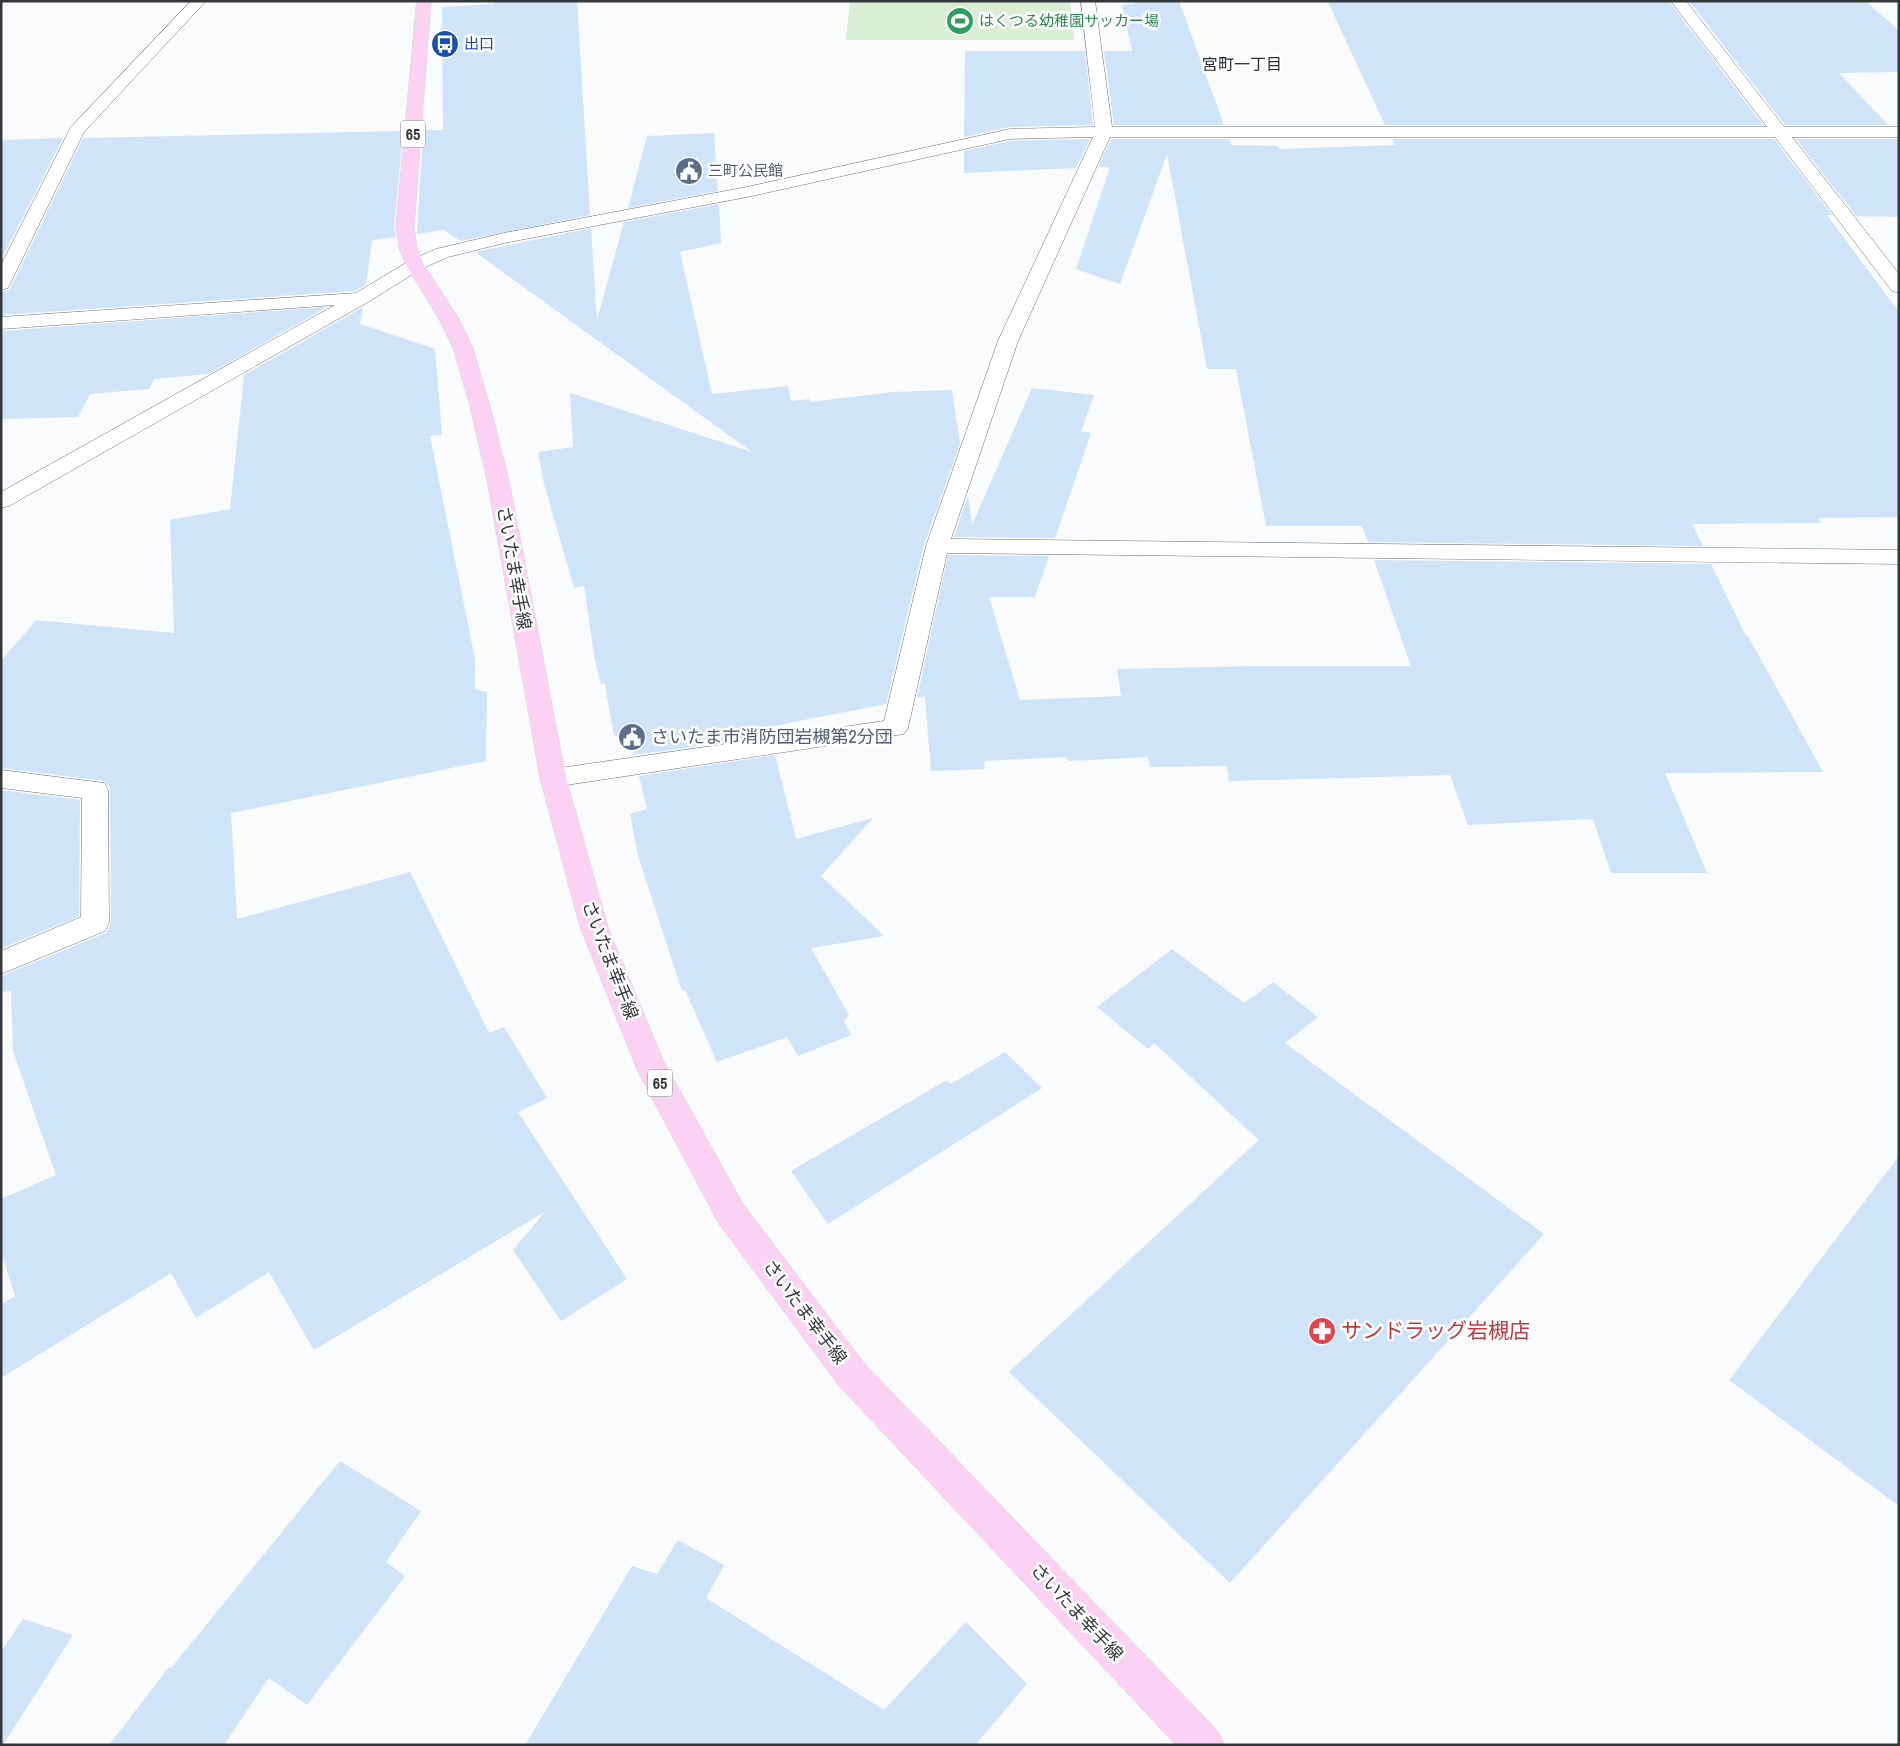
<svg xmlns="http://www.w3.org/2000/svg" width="1900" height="1746" font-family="'Archivo Narrow','Noto Sans JP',sans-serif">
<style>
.green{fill:#dbedd5}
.building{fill:#cfe4f8}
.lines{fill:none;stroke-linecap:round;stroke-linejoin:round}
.minor-casing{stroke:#687078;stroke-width:1}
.major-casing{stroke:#d6d7d8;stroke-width:1}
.minor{fill:#fff;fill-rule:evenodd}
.major{fill:#fbd1f4;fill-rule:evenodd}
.labels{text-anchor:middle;stroke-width:5;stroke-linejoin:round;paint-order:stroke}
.far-leisure-label{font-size:15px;fill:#27864d;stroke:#fff;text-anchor:start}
.far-transit-label{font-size:15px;fill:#164399;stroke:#fff;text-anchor:start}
.far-service-label{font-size:15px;fill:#4e5e75;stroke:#fff;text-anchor:start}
.far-neighbourhood-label{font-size:16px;fill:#252c33;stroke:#fff}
.shield{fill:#fff;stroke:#717376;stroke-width:1}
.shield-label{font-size:16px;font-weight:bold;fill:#34373b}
.street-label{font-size:18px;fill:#34373b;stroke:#fff}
.service-label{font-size:18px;fill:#4e5e75;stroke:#fff;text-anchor:start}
.near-health-label{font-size:21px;fill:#be3a42;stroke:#fff;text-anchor:start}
</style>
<rect width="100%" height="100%" fill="#f9fbfd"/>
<polygon class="green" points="850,1 1070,1 1074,40 846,40"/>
<g class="building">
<polygon points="494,1 577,1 590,215 460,241 444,230 417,234 423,130 443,130 442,7 494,4"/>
<polygon points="1134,1 1179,1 1224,125 1114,125 1104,51 1132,51 1122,5 1134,4"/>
<polygon points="1392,1 1669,1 1763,125 1385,125 1328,2"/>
<polygon points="1689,1 1860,1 1868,3 1899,31 1899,72 1839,73 1888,125 1785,125"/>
<polygon points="965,51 1085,51 1093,125 1010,127 964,137"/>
<polygon points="403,131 394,227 396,237 372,240 366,285 355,291 1,315 1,292 10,289 83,138"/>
<polygon points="714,133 718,191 628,208 647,136"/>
<polygon points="63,138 1,260 1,140"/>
<polygon points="1090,139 1076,168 964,173 964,151 1010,141"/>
<polygon points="1111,139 1229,139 1231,145 1278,146 1279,149 1395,145 1392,139 1774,139 1832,215 1827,215 1899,312 1899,517 1818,518 1821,523 1692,524 1703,546 1368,542 1362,526 1266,526 1236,369 1207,369 1167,154 1120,284 1076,269 1110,167 1098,167"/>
<polygon points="1796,139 1899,139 1899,217 1856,216"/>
<polygon points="719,204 721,243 680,252 712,394 788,386 791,401 810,399 810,402 893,392 952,390 960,444 924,545 886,704 768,727 770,736 634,755 629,733 614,736 605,684 601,684 595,661 584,586 574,588 544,484 538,452 573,447 570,393 752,452 475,252 591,228 597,320 624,222"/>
<polygon points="327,307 209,374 154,379 149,389 90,394 78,417 1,419 1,331"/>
<polygon points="363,307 360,324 435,349 442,435 430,436 475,659 475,689 487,692 486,761 231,813 237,919 410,872 489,1033 504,1027 547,1098 518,1112 627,1279 561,1321 513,1250 546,1211 314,1350 269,1272 196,1318 171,1273 1,1378 1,1304 15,1296 1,1252 1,1199 56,1175 13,1051 11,991 1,992 1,976 106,933 111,923 110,789 104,781 1,768 1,661 36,620 174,633 170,520 230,509 244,375"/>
<polygon points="1032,388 1094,395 1081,431 1091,433 1055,538 954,537 968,495 972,525"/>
<polygon points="948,555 1049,556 1035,597 989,597 1020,700 1121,696 1117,669 1256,666 1411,666 1374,560 1711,564 1746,636 1748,636 1823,772 1665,773 1707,873 1611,873 1593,819 1468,825 1450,775 1229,781 1227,766 1150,767 1148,757 1070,761 1065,757 985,761 984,769 931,771 925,697 917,698"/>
<polygon points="775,755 796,839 873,818 821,876 884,936 811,948 849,1015 844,1021 851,1035 798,1056 787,1037 717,1062 685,990 682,991 638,856 630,814 647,809 639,776"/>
<polygon points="1,790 80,800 79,916 1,949"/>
<polygon points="1172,949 1244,1003 1273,982 1318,1017 1285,1043 1544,1234 1230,1583 1009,1372 1259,1140 1154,1043 1148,1049 1097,1007"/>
<polygon points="1005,1052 1042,1088 828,1224 791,1171 947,1080 951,1084"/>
<polygon points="1899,1156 1899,1506 1729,1380"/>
<polygon points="340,1461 421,1511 386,1562 405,1576 307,1705 269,1678 224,1745 109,1745 169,1667 171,1668"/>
<polygon points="678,1540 724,1565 706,1598 884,1710 966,1622 1027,1684 975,1745 525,1745 632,1566 657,1574"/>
<polygon points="23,1619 73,1635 3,1745 1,1745 1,1652"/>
</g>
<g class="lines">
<g class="minor-casing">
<g id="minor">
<polygon points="191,1 206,1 84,132 10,284 8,288 1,290 1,265 71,127"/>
<polygon points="1081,1 1095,1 1112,127 1767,127 1671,1 1686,1 1784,127 1899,127 1899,137 1792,137 1899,274 1899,293 1892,291 1775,137 1110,137 1018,341 951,539 1899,550 1899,564 947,553 908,728 904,734 553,787 544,784 540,778 544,772 553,769 884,721 926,546 998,341 1093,137 1010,139 747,197 504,243 448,257 421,269 368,302 9,506 1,508 1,492 335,305 1,329 1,317 356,293 409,261 436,249 504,233 747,187 1010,129 1095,127"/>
<polygon points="1,770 104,783 108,790 109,923 105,931 1,974 1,951 81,917 82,798 1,788"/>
</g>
</g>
<g class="major-casing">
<polygon id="major" points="417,1 431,1 414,227 417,248 424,265 459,319 473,348 490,406 509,480 566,778 608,927 663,1060 743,1204 864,1363 1218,1731 1224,1745 1176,1745 840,1387 719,1224 638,1072 580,927 540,778 487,480 470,406 453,348 439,319 406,265 399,248 396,227"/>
</g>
<use href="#minor" class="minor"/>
<use href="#major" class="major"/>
</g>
<defs>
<g id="stadium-disc" transform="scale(1.4375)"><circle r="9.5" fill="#2e9e5b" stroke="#fff"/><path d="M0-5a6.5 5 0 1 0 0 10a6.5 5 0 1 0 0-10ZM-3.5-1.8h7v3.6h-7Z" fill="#fff"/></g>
<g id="bus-disc" transform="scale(1.4375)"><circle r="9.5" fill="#1a4fb4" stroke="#fff"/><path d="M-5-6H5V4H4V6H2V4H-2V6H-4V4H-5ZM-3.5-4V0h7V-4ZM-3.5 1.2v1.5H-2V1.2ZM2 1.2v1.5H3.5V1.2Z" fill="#fff"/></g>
<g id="civic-disc" transform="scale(1.4375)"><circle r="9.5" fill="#5c6f8a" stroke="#fff"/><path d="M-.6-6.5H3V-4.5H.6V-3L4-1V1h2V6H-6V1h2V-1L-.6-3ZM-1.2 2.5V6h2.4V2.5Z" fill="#fff"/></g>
<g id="pharmacy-disc" transform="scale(1.4375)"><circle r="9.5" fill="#e0444e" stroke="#fff"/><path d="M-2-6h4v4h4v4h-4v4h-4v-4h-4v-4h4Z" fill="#fff"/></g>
</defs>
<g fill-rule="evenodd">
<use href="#stadium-disc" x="960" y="21"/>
<use href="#bus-disc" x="445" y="44"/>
<use href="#civic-disc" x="689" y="171"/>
<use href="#civic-disc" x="632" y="737"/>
<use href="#pharmacy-disc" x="1322" y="1331"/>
</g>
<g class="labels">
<g class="far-leisure-label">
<text x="979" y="26">はくつる幼稚園サッカー場</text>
</g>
<g class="far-transit-label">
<text x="464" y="49">出口</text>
</g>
<g class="far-service-label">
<text x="708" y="176">三町公民館</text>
</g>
<g class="far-neighbourhood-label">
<text x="1242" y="70">宮町一丁目</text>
</g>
<g class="shield">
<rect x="400.5" y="120.5" width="25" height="27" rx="4"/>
<rect x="647.5" y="1069.5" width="25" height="27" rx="4"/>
</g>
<g class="shield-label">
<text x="413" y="140">65</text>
<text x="660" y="1089">65</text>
</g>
<g class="street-label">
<text transform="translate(514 568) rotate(80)" y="6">さいたま幸手線</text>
<text transform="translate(610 960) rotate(69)" y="6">さいたま幸手線</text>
<text transform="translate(805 1312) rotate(53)" y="6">さいたま幸手線</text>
<text transform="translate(1077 1612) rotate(47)" y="6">さいたま幸手線</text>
</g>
<g class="service-label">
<text x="651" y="743">さいたま市消防団岩槻第2分団</text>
</g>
<g class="near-health-label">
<text x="1341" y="1338">サンドラッグ岩槻店</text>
</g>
</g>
<rect width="1900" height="1746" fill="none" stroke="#34373b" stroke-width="5"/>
</svg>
